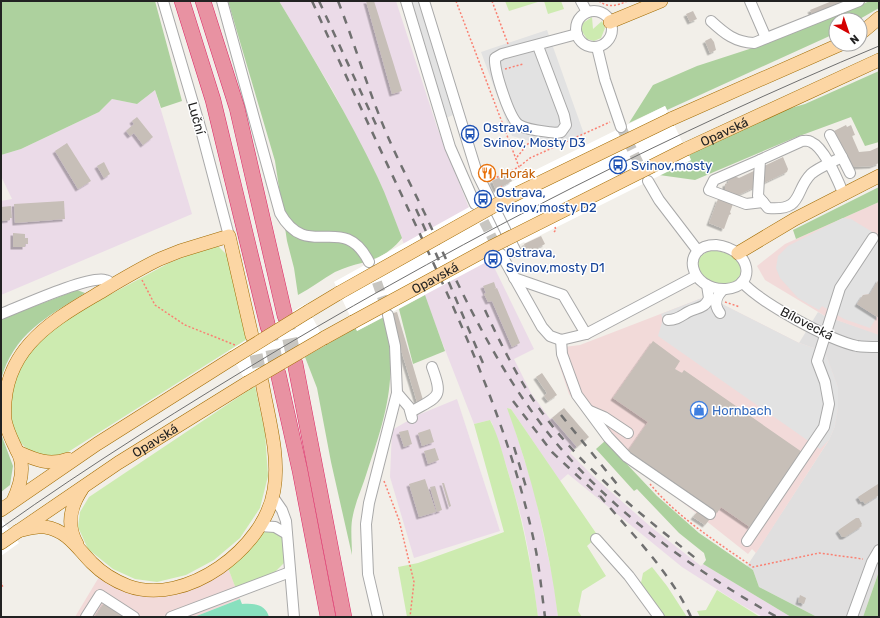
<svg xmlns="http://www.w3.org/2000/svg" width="880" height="618" font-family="Rubik,sans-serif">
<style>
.residential{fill:#e0dfdf}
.commercial{fill:#f2dad9}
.industrial{fill:#ebdbe8}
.grass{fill:#cdebb0}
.forest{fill:#add19e}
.pitch{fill:#88e0be}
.parking{fill:#e2e2e2}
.pier{fill:#fff}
.building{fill:#c7bfb8;filter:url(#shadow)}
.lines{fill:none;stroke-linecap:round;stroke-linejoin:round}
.minor-tunnel{stroke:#c8c6c1;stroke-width:10;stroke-dasharray:10 5;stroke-linecap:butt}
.major-tunnel{stroke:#c8c6c1;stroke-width:13;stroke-dasharray:13 6;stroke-linecap:butt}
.highway-tunnel{stroke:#c8c6c1;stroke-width:15;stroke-dasharray:15 8;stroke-linecap:butt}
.minor-casing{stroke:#a9a9a9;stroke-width:12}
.major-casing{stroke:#a06b00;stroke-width:14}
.highway-casing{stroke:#dc2a67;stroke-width:16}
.path{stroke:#fa8072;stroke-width:1.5;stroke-dasharray:2 2;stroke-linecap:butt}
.minor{stroke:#fff;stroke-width:10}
.major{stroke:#fcd6a4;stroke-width:13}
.highway{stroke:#e892a2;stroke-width:15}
.tram{stroke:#707070;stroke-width:1}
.rail{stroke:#707070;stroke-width:2.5;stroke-dasharray:8 8;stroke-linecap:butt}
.major-bridge-casing{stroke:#a06b00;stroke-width:14;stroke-linecap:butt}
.major-bridge{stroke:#fcd6a4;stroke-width:13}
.labels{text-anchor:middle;stroke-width:3;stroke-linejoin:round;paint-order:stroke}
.street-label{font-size:13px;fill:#222;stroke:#fff}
.transit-label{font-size:13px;fill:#164399;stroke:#fff;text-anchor:start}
.food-label{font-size:13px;fill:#c56008;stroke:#fff;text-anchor:start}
.shop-label{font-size:13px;fill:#366cbe;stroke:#fff;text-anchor:start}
</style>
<defs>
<filter id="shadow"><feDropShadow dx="-2.5" dy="2.5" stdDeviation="0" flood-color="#0004"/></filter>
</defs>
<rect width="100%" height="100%" fill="#f2efe9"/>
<polygon class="residential" points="818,312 825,316 879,334 879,571 863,617 817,617 759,587 753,570 747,566 829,440 835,426 828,362 825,352 799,343"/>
<g class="commercial">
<polygon points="879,202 879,335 825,316 765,280 757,266 785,244"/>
<polygon points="702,298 714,300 799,343 825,352 838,387 838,408 835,426 829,440 756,553 752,549 748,554 605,441 569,394 557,358 556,348 580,345"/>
<polygon points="228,568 240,599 194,617 75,617 99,577 109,584 131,593 161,597 192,590 208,582"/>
</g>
<g class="industrial">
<polygon points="279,1 396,1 437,127 469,208 494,267 534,349 514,359 531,393 550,419 552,418 577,446 570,453 593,476 651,527 701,566 703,564 791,617 763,617 740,604 682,567 568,474 560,481 511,409 508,408 534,490 554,584 558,617 538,617 529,554 522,520 507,468 492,423 490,420 474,424 379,180 333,91"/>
<polygon points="155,90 192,214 1,295 1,201 12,199 1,176 1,155 21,149 99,112 112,99 137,104"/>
<polygon points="457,399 500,531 414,558 390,477 392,430 418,415"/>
</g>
<g class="grass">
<polygon points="505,1 541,1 509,11"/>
<polygon points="544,1 561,1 564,9 548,14"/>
<polygon points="592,17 593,29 602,21 605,28 601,38 594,41 587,39 581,30 583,23"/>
<polygon points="210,247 219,247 227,255 247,339 68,452 47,458 30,452 18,440 12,426 10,388 37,339 97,299 113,293 169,263"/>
<path d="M713,250L730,254L739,261L741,273C727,306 671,261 713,250Z"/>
<polygon points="255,386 265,433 268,476 260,508 240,538 214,560 186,575 157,582 135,579 113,569 88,549 78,527 80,512 89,497"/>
<path d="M507,408L511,409L598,536L587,546L606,576L582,591L578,611L582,617H558C549,545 532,476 507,408Z"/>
<path d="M490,420C498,435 503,455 508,472C523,520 532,568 538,617H407L398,567L418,563L504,532L474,424Z"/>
<polygon points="268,531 276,532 282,538 286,561 274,573 236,589 228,568 262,533"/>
<polygon points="652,567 667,586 687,617 662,617 641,583 643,573"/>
<polygon points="717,590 760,617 700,617 697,611 706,610"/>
</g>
<g class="forest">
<polygon points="1,1 155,1 182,101 161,108 155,90 137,104 112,99 99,112 21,149 1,155"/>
<path d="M228,1H279C314,59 349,117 378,178C387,197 394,218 402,238C380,265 363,259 335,272C323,279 311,288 298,295L294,268L287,241L275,161Z"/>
<polygon points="870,1 879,1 879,8 858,20 836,20 836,33 834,34 667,110 665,106 629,123 653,85 697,66 765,44"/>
<polygon points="879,71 879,142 865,146 851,117 794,138 695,180 659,175 691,160 689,155 784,110 805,104"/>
<polygon points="879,187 879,202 796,239 793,230"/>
<path d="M77,290L85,293C47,317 13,334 1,380V319Z"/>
<polygon points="425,295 445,351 413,364 399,309"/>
<path d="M384,317C399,375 386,416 367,472C363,486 356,500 353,515C350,527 352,542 352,555L331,462L317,388L305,357L356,328L357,331Z"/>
<polygon points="1,434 13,466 10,485 1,492"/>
<polygon points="605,441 657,496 699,533 753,570 759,587 817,617 791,617 703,564 706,560 704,553 679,533 637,489 634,491 596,449"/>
<polygon points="879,571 879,617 863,617 877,577"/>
</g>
<path class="pitch" d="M240,599L242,604C253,603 266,604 269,617H194Z"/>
<g class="parking">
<polygon points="411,1 419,1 453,115 446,118"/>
<polygon points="547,30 584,134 551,147 512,136 481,52"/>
<polygon points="843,218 851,219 879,236 879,279 870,294 863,295 857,304 877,317 870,328 844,319 822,306 819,310 798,298 780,278 776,268 778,256 788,246"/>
<polygon points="702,298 714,300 799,343 825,352 838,387 838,408 835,426 829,440 820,449 658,336 663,319 661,314"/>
</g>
<g class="pier">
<polygon points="665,106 691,160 525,243 524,242 357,331 334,282 500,190 499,188"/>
<polygon points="305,304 327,344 250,389 229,351"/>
<polygon points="1,518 19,543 1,556"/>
</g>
<g class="building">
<polygon points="366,1 374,1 402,91 392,94"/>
<polygon points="832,1 848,1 816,15 815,12 812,14 810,10"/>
<polygon points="693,11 697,19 690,22 686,14"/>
<polygon points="711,38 714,42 716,50 710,53 705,41"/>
<polygon points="137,117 153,137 143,145 134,133 130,136 126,131 134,124 132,121"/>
<polygon points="846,125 847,127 851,125 855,135 852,136 859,152 870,151 879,147 879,163 872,166 852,167 834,131"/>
<polygon points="67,143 91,181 78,189 55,151"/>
<polygon points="783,157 788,169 787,172 734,197 725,190 725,184 728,183 731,175 739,178"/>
<polygon points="104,162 110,174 104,178 97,166"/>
<polygon points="508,173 512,181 496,190 492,181"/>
<polygon points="718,199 733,204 730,212 731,214 729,215 724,229 709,223"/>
<polygon points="64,201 65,219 15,223 14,204"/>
<polygon points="11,206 12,218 10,218 10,220 1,221 1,207"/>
<polygon points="13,233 25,234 25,238 28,238 28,244 25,244 25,247 13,247"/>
<polygon points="541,236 545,244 528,253 524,244"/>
<polygon points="879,279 879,318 857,304 863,295 870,294"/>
<polygon points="494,282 496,288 494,289 497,288 520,343 512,347 492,301 488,302 484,294 486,293 483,286"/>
<polygon points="397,312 423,400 417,402 390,314"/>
<polygon points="653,341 680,361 675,369 682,373 684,370 802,452 750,527 721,507 717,513 628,451 648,422 613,398"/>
<polygon points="542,373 557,395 548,401 544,396 547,393 536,377"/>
<polygon points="564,408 589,437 577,447 552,418"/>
<polygon points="430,429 434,442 422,446 418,433"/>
<polygon points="408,430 412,444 404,447 399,432"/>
<polygon points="435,448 439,460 428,464 424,451"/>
<polygon points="425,479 436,512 419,517 409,484"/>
<polygon points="442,483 444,483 451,506 449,507"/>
<polygon points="878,484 879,495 865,504 863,501 861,502 858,497"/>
<polygon points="435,486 442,510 437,512 430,487"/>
<polygon points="698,511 710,519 705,525 693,517"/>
<polygon points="856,518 859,518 862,524 861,525 862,526 845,537 842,537 838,531 840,529"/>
<polygon points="800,595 806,598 804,604 798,602"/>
<polygon points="105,602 129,617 95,617"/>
</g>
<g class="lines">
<g class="minor-tunnel">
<polyline points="621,127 645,176"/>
<polyline points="477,208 499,251"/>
<polyline points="372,268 387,311"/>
</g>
<polyline class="major-tunnel" points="252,336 262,382"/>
<g class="highway-tunnel">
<polyline points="285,316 295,363"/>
<polyline points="268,327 278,373"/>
</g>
<g class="minor-casing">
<g id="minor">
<polyline points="163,1 201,130 229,236"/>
<path d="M222,1L280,213C308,263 343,210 369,262"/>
<polyline points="406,1 450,147 475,204"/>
<polyline points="424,1 477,173 516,252"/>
<polyline points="581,1 587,12"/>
<polyline points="750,1 766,38"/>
<circle cx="594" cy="29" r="18"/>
<path d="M711,21C725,34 735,42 754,43L859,1"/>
<path d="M538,46L564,115L566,125L561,132L556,133C545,131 529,131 519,125C509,118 494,70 495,58L502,54L577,34"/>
<polyline points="597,47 605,80 621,127"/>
<path d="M830,135L842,157C833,162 819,167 811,174C794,191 804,211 768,208L758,196L760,160L802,141C805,141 808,140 811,142C825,148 838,181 844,195"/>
<polyline points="842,157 850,173"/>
<polyline points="760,160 714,180 709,190 746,204 763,202"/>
<polyline points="648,181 659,200 698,251"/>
<path d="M716,245C752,249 757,287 726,289C689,291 679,245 716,245Z"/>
<polyline points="501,254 542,327 550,336 561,340 586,334 696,276"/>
<polyline points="514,278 563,295 586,334"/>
<path d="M742,282C761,303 829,340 857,346C864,347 872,347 879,347"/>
<path d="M720,313C713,304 716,296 724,289"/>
<path d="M1,314C19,307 89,275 105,280C108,280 111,283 113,285"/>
<path d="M668,320C677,320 681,316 688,312C697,307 705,309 709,298L707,285"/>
<polyline points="561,340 562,354 577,395 608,437 627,457 710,514"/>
<polyline points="397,393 409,407 412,418"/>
<polyline points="590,411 604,417 628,433"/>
<path d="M411,412C438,396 444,399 432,367"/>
<polyline points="273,497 282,510 286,521 294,617"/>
<polyline points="260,526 275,527 287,534"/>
<polyline points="596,539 629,576 659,617"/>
<polyline points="747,541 824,427 829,404 825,382 817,361 840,288 873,238"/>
<polyline points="86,617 100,595 134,617"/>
<polyline points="171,617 290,572"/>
<polyline points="378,617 368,574 366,524 369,503 397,393 395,346 388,315"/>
<polyline points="852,617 872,562 879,550"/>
</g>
</g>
<g class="major-casing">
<g id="major">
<polyline points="610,22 661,1"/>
<polyline points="860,34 879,18"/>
<polyline points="671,119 841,44"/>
<path id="s1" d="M686,149L879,60"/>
<polyline points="738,253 795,219 879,176"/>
<polyline points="309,311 339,293"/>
<polyline points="324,338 353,322"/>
<path d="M18,452C36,460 49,466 68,459"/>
<path d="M13,501C20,486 26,466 17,451C12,440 7,431 5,420C0,354 46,324 94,296C116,283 137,270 160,259L180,251L229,236L252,336"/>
<polyline points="1,510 97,444 233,358"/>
<path d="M18,531C27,529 36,526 45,527C67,530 78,549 92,563C102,573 115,581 128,586C186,607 265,548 274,490C280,455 268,417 262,382"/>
<path id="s2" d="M1,543L118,463L247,383"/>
<path d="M77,544C66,525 70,507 82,489"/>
</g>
</g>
<g class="highway-casing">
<g id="highway">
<polyline points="182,1 213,100 268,327"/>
<polyline points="203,1 237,108 285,316"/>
<polyline points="295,363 344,617"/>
<polyline points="278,373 300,471 328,617"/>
</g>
</g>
<g class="path">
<polyline points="456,1 519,167 491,180"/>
<polyline points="492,1 508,44"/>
<path d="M599,1C608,8 617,6 627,1"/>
<polyline points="505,69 523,64"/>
<polyline points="517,157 532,139"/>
<polyline points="520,166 530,158 610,122"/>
<polyline points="524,174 526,172 528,177"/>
<polyline points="501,186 503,190"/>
<polyline points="554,232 556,230 555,227"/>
<polyline points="142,280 155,305 185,325 235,345"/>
<polyline points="725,302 740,307"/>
<polyline points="384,481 399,520 414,582 410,617"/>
<path d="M650,484C678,518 717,542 753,567L819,553L863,559"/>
<polyline points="1,581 3,588"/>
</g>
<use href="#minor" class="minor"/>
<use href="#major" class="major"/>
<use href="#highway" class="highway"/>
<path class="tram" d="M1,528C91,464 186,405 281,348C473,234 673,132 879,46"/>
<g class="rail">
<path d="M312,1C342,68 373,134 404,200C457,313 511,428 536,551C540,573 542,595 545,617"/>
<polyline points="319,1 378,129"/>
<path d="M338,1C353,39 364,77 379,115C392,149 409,181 425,214C462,294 500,376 557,444C618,516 695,571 777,617"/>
<polyline points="416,209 450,285 485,368"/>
<path d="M485,310C503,349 523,389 550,423C591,476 647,519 699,561"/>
<polyline points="513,401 552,452 599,496"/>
<polyline points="561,415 621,489"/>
<polyline points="514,447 526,487"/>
<path d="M600,496C631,533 671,573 691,617"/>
</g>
<g class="major-bridge-casing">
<g id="major-bridge">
<polyline points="339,293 510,197 671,119"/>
<path id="s3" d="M353,322L493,246L686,149"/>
<polyline points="233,358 309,311"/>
<polyline points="247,383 324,338"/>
</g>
</g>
<use href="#major-bridge" class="major-bridge"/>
</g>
<defs>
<g id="bus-ring" transform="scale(0.9)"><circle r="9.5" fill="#fff" stroke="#1a4fb4" stroke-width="1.5"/><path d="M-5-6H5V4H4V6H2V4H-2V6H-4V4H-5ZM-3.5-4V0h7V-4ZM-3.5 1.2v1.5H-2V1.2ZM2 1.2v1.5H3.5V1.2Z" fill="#1a4fb4"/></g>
<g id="restaurant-ring" transform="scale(0.9)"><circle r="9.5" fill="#fff" stroke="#e8710a" stroke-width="1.5"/><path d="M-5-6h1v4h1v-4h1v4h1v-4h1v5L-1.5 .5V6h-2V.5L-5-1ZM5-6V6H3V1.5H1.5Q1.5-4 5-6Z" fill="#e8710a"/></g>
<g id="shop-ring" transform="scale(0.9)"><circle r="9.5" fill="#fff" stroke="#3f7fe0" stroke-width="1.5"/><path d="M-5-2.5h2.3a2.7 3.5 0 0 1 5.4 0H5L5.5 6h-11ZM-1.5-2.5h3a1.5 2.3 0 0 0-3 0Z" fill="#3f7fe0"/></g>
</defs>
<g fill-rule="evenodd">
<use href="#bus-ring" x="470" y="134"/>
<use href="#bus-ring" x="618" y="165"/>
<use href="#restaurant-ring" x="487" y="173"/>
<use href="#bus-ring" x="483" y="199"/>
<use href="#bus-ring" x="493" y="259"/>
<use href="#shop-ring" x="699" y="410"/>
</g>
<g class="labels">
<g class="street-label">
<text transform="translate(197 118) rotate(74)" y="5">Luční</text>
<text dy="5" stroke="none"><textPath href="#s1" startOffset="42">Opavská</textPath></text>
<text dy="5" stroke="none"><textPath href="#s3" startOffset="93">Opavská</textPath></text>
<text transform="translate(807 323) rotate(27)" y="5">Bílovecká</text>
<text dy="5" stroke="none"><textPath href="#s2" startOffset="185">Opavská</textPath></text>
</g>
<g class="transit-label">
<text x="483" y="132">Ostrava,<tspan x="483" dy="15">Svinov, Mosty D3</tspan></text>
<text x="631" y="170">Svinov,mosty</text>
<text x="496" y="197">Ostrava,<tspan x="496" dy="15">Svinov,mosty D2</tspan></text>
<text x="506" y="257">Ostrava,<tspan x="506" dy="15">Svinov,mosty D1</tspan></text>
</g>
<g class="food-label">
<text x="500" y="178">Horák</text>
</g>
<g class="shop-label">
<text x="712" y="415">Hornbach</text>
</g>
</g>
<rect width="880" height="618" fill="none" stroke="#222222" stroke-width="4"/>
<g transform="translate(848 32) rotate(140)"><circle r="19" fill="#ffffff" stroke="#a7a7a7"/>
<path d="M0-3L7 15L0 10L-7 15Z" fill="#d40000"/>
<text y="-6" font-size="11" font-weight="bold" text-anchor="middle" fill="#222222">N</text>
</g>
</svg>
